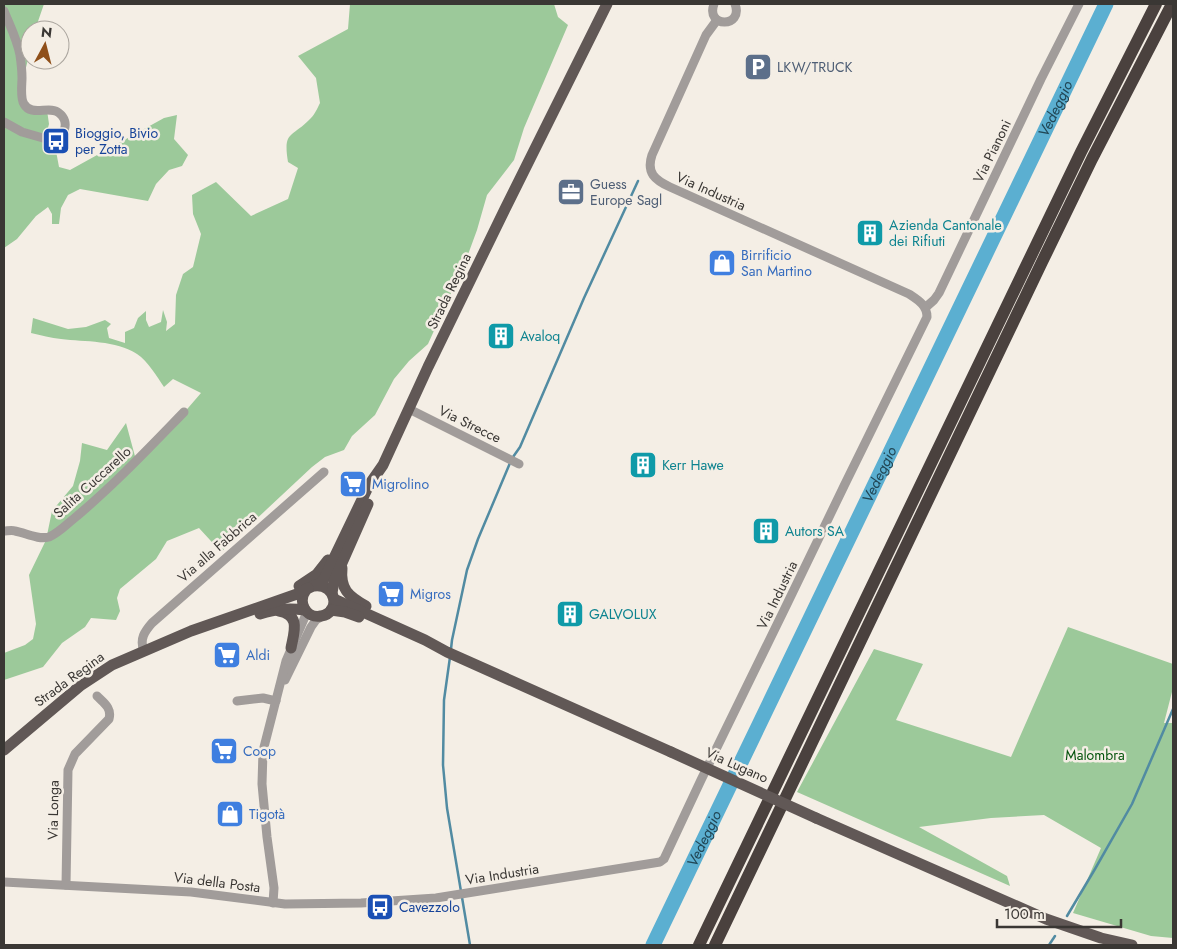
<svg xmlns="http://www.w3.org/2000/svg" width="1177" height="949" font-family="Jost,sans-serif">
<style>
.green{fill:#9cc99a}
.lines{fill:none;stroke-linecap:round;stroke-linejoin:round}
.stream{stroke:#518ba2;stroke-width:2.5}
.river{stroke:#5bafd1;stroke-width:15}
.minor{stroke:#a19c9a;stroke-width:9}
.major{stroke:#615856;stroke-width:11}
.highway{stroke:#4a413e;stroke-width:12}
.major-bridge{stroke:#615856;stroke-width:11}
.labels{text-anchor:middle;stroke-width:5;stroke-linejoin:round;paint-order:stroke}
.service-label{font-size:14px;fill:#4e5e75;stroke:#f4eee5;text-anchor:start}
.transit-label{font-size:14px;fill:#164399;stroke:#f4eee5;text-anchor:start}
.street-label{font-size:14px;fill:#3a3734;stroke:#f4eee5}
.culture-label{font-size:14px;fill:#0d838f;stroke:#f4eee5;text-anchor:start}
.shop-label{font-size:14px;fill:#366cbe;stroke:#f4eee5;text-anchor:start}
.park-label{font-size:14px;fill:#04540c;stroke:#f4eee5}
.water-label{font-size:15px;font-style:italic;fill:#214756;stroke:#f4eee5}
</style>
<rect width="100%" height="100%" fill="#f4eee5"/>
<g class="green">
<polygon points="4,4 44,4 35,30 30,30 30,51 22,84 24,104 47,110 49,124 45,139 52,148 56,151 59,167 70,170 164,118 177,115 174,139 188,155 182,166 169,170 156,184 148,201 80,189 68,195 61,208 59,224 52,224 52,214 48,207 36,216 17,239 4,248"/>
<path d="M350,4H554L558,17L568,25L524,128L514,160L487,195L477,230L466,260L428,344L409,361L394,379L375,415L352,436L344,450L325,457L312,467L221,552L199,528L167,541L156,559L120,589L117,598L120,611L116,620L91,618L85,627L62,643L43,667L4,680V653L25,645L33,639L36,624L29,575L46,540L52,511L73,486L80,461L82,443L107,450L126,423L136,460L176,422L201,393L173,379L164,387C157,377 148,361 137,354C116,340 85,342 61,339C51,338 41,335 31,333L33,318L68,329L86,327L105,320L111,324L107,328L109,338L125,343V332L134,328L138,318L146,311V320L149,327L161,322L163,310L167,322L166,331L175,324L176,295L183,274L193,267L201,234L193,214L192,195L216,182L251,216L288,199L298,168L288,162C283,131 291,138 309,120C314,116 317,109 320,103L316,78L298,56L348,29Z"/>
<polygon points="1068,627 1173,664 1173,688 1164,723 1173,723 1173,938 1151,936 1073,913 1101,848 1044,815 991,818 919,827 1007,876 1010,886 797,792 874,649 923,664 896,720 1011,757"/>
</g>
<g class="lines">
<g class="stream">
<polyline points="513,457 520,447 584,298 638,181"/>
<polyline points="451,649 452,640 467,570 478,539 510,463"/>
<polyline points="450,657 444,700 443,765 447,808 470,945"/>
<polyline points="1067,916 1095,869 1132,804 1173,709"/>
<polyline points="1049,945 1055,936"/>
</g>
<path class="river" id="s1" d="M653,945L1106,4"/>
<g class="minor">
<path d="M714,4C705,28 744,28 735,4"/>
<path d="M4,11C10,26 17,39 20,55C21,62 22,70 22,78C22,85 20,98 24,104C31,117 50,105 59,113C71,122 64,140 50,140L22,132L4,122"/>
<polyline points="926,307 934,300 939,293 1041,79 1079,4"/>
<polyline points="409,409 519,464"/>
<path d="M4,531C7,531 12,530 15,531C26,533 38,540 49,537C59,533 68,523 77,516C115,484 149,448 184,412"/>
<path d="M144,651C139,639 145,631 152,623L324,472"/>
<polyline points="285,680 311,627 316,620 321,617"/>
<polyline points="237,701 263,698 276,701"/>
<path d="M4,882L191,892L285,904L361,903L436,898L660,862L664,859L701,780L788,602L844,486L927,317C927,305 918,300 909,294L670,187C655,180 646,173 652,155L706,35L717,20"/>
<path d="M66,885L68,770L75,754L109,719C112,708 104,703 97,696"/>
<polyline points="273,903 274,888 267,837 262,784 263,751 286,661 307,612"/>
</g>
<g class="major">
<path d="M342,568C340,589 348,596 366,606"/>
<polyline points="299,586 317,574 328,560"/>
<path d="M314,586C337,583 341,613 321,616C306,619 297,602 306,590C311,586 318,585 323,581L369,485L383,465L428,367L505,209L607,4"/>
<polyline points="332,593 334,581 368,504"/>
<polyline points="334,599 425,640 447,652 671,752"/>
<polyline points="331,610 345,612 359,617"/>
<path d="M279,611C301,615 294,632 291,648"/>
<path d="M260,614C277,609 288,608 305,610"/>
<polyline points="4,750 80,686 112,665 191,631 297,594 308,588"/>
<polyline points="816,818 1046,919 1101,938 1132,945"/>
</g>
<g class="highway">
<polyline points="699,945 1081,152 1156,4"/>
<polyline points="715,945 1042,262 1092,159 1172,4"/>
</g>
<polyline class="major-bridge" points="671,752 816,818"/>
</g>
<defs>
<g id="parking-square" transform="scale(1.4375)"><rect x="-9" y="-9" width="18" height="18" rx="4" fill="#5c6f8a" stroke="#f4eee5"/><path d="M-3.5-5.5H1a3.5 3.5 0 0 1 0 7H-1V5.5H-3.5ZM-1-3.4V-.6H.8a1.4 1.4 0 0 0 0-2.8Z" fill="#fff"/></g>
<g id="bus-square" transform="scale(1.4375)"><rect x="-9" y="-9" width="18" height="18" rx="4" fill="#1a4fb4" stroke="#f4eee5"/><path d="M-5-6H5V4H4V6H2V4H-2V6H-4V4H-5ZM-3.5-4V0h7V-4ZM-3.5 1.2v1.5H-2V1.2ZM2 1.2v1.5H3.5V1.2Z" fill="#fff"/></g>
<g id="office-square" transform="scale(1.4375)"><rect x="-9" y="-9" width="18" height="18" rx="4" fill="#5c6f8a" stroke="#f4eee5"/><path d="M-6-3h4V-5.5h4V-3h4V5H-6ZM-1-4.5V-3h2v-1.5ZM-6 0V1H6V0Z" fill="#fff"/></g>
<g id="building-square" transform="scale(1.4375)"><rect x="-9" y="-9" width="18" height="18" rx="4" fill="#0f9aa8" stroke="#f4eee5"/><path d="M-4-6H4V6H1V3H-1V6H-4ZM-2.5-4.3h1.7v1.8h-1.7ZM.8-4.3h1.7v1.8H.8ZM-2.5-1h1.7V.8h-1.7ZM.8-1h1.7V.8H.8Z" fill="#fff"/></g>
<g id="shop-square" transform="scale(1.4375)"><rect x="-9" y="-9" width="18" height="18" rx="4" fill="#3f7fe0" stroke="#f4eee5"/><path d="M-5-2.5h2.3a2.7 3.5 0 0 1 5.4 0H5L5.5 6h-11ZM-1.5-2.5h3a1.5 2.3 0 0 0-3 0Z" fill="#fff"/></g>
<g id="supermarket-square" transform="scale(1.4375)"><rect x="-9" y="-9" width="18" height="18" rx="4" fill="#3f7fe0" stroke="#f4eee5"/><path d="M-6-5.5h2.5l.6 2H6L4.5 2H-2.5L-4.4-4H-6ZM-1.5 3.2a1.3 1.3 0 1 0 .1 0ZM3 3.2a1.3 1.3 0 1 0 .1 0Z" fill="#fff"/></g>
</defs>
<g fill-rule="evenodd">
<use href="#parking-square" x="758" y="67"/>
<use href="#bus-square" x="56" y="141"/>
<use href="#office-square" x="571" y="192"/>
<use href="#building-square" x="870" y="233"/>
<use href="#shop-square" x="722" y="263"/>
<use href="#building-square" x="501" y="336"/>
<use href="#building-square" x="643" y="465"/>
<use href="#supermarket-square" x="353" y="484"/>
<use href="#building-square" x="766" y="531"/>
<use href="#supermarket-square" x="391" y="594"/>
<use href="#building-square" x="570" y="614"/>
<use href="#supermarket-square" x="227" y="655"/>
<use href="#supermarket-square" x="224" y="751"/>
<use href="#shop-square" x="230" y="814"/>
<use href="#bus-square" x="380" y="907"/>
</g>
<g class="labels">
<g class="service-label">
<text x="777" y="72">LKW/TRUCK</text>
<text x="590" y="189">Guess<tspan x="590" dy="16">Europe Sagl</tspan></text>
</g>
<g class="transit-label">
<text x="75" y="138">Bioggio, Bivio<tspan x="75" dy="16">per Zotta</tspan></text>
<text x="399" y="912">Cavezzolo</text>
</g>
<g class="street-label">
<text transform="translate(992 151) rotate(-64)" y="5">Via Pianoni</text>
<text transform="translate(711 191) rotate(24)" y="5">Via Industria</text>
<text transform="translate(449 291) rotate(-64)" y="5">Strada Regina</text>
<text transform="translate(470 424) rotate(26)" y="5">Via Strecce</text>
<text transform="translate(92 482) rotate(-42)" y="5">Salita Cuccarello</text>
<text transform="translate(217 547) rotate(-41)" y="5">Via alla Fabbrica</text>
<text transform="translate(777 595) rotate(-64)" y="5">Via Industria</text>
<text transform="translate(69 679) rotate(-36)" y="5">Strada Regina</text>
<text transform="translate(737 765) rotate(24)" y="5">Via Lugano</text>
<text transform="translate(53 810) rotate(-89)" y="5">Via Longa</text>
<text transform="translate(502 874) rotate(-9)" y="5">Via Industria</text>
<text transform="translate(217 882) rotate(7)" y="5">Via della Posta</text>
</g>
<g class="culture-label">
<text x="889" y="230">Azienda Cantonale<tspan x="889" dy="16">dei Rifiuti</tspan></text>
<text x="520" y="341">Avaloq</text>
<text x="662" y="470">Kerr Hawe</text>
<text x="785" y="536">Autors SA</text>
<text x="589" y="619">GALVOLUX</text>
</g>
<g class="shop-label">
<text x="741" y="260">Birrificio<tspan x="741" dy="16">San Martino</tspan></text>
<text x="372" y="489">Migrolino</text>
<text x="410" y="599">Migros</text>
<text x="246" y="660">Aldi</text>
<text x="243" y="756">Coop</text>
<text x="249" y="819">Tigotà</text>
</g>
<g class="park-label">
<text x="1095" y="760">Malombra</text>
</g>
<g class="water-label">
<text dy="5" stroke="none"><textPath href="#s1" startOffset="928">Vedeggio</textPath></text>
<text dy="5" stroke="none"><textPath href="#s1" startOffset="522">Vedeggio</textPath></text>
<text dy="5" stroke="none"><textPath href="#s1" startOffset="118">Vedeggio</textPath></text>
</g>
</g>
<rect width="1177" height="949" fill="none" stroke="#3a3734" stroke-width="10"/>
<g transform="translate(45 45) rotate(7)"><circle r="24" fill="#f4eee5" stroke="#aaa59e"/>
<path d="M0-4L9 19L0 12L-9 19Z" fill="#8f4f19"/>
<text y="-8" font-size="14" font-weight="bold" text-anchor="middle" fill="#3a3734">N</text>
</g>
<path d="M997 919v8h124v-8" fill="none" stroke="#3a3734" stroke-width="2.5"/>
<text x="1004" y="919" font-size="15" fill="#3a3734" stroke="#f4eee5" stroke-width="4" paint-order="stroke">100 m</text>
</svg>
